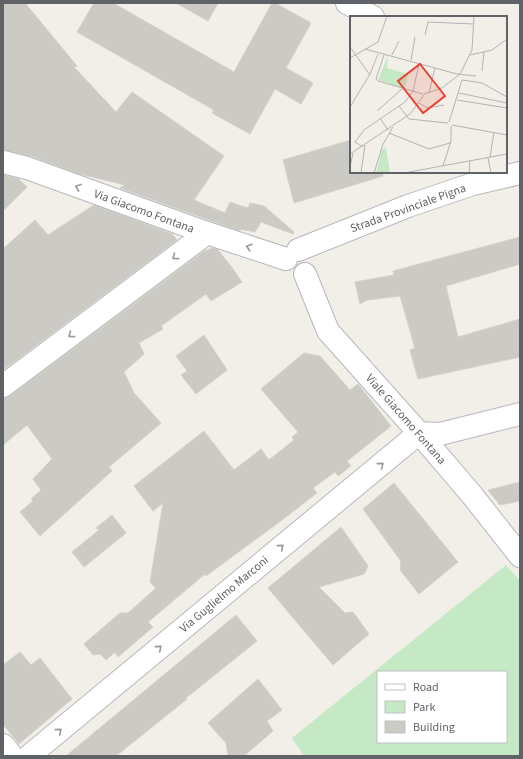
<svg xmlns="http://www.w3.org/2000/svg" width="523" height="759" font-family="'Source Sans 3',sans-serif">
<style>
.green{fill:#c5e8c5;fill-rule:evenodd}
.building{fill:#cccac5;stroke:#d6d1c6}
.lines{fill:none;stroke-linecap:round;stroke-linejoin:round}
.street-casing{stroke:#b5b8bc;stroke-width:24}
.street{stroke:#fff;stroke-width:22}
.oneway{stroke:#979a9d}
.labels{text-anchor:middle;stroke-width:3;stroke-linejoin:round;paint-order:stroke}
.street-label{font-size:12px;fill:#5f6368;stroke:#fff}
.inset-road{fill:none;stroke:#b3b3b1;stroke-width:1}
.view{fill:#ea4335;fill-opacity:0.15;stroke:#ea4335;stroke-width:2}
.inset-edge{fill:none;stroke:#5f6368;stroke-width:2}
</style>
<rect width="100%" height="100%" fill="#f1efe8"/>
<path class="green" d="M506,565L520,581V756H304L292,738ZM378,672H506V742H378Z"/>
<g class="building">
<polygon points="3,3 25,3 77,66 74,67 116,112 132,92 224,156 194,200 225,213 230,202 248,208 250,203 264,206 294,232 293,234 261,222 255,232 240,229 240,231 120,188 125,185 80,174 31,156 3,150"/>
<polygon points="94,3 113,3 234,72 272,3 275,3 311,23 286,68 313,83 301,104 275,89 250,134 212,113 214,110 77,32"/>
<polygon points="176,3 218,3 208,21"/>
<polygon points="351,140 351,172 382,172 383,176 294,203 283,160"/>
<polygon points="3,175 19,179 27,187 3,211"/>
<polygon points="94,205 172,234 177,240 3,370 3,249 35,220 48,235"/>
<polygon points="520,237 520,264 446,286 458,337 520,319 520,357 418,379 410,350 415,348 400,296 367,300 360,304 355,282 394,275 393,271"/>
<polygon points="213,248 217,249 231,266 242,282 211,301 206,294 161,326 163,329 139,343 144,354 124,372 134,393 161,423 109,467 112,471 40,536 20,512 33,501 31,499 41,490 33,479 52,459 27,425 3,445 3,398 10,396 199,255 204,251"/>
<polygon points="204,335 227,370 196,394 181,375 187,371 176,356"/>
<polygon points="304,353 320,356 350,390 358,384 391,426 347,461 351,466 338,476 335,472 313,488 317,493 282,520 206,576 205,574 148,622 153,627 118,657 115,652 106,660 100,654 93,655 84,644 120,613 128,613 156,588 150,582 163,503 153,511 134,486 204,431 234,470 261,449 269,460 294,440 292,437 298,432 261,389"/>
<polygon points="520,482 520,501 500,505 488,490"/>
<polygon points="394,483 458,562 419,594 400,570 401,561 363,509"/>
<polygon points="112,515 126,533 84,567 72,552 99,530 96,528"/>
<polygon points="341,527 368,566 364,574 319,587 345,613 353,612 369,634 333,665 268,588"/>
<polygon points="236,615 257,641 186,698 187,699 116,756 66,756"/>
<polygon points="20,652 31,665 40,658 72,699 19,744 3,724 3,665"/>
<polygon points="258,679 282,710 267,721 273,731 244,756 228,756 226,743 208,723"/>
</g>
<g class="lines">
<g class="street-casing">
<g id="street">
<polyline points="347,3 373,17"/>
<polyline points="3,162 27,168 207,233 286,259"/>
<polyline points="298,250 408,206 473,184 520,173"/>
<polyline points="305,274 328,331 419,433 472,495 520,556"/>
<polyline points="3,386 207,233"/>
<polyline points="419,433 440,434 520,414"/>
<polyline points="3,745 12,756"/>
<polyline points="29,756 419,433"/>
</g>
</g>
<use href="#street" class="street"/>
</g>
<defs><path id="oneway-chevron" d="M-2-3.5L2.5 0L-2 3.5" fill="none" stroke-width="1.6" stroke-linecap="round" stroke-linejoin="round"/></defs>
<g class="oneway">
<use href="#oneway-chevron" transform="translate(78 187) rotate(-160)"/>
<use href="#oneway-chevron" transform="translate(249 247) rotate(-162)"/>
<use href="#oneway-chevron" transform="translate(175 257) rotate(143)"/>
<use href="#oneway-chevron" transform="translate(71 335) rotate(143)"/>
<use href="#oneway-chevron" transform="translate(381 465) rotate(-40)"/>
<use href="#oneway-chevron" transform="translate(281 547) rotate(-40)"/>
<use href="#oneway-chevron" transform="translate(159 648) rotate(-40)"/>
<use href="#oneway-chevron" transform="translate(59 731) rotate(-40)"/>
</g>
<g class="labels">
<g class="street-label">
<text transform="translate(408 208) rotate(-20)" y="4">Strada Provinciale Pigna</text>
<text transform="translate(144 211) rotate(20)" y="4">Via Giacomo Fontana</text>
<text transform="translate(406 419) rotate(49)" y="4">Viale Giacomo Fontana</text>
<text transform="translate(224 594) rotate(-40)" y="4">Via Guglielmo Marconi</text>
</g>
</g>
<g transform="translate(350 16)">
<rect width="157" height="157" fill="#f1efe8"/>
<path d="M38,40L37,52L58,58L55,73L28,64ZM36,132L40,157H26L32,133Z" fill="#c5e8c5"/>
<path class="inset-road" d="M75,19L78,6L124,8M0,31L20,59M15,33L107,58L126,60M42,39L49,25M120,39L142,34L157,23M0,42L28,26L37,0M61,44L65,21M132,55L134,36M112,64L132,67L157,81M28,65L73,78M28,65L26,63L34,39M79,77L85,52M109,77L157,87M74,78L92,72L110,58L122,34L124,0M107,84L157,92M69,87L77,92L94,89M49,90L59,103L98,107M0,91L20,58L28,38M27,95L52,73M30,102L38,114M99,106L112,64M102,109L157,119M39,117L79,133L100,127M13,131L5,126L14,114L55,86L63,75L69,48M0,138L60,98L74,79M140,141L144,116M138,142L141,157M93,150L101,125V110M0,151L3,137M11,157L15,129M24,157L33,128L43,111M54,157L157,138M119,157L120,145"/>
<path class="view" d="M70,48L95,80L73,97L48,65Z"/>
<rect width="157" height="157" class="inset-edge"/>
</g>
<rect width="523" height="759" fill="none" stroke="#5f6368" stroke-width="8"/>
<rect x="377" y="671" width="130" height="72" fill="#ffffff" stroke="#bfc1c3"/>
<rect x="385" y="684" width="20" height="6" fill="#ffffff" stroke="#bfc1c3"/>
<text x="413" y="691" font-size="12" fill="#5f6368">Road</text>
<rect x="385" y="701" width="20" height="12" fill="#c5e8c5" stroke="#bfc1c3"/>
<text x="413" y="711" font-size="12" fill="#5f6368">Park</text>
<rect x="385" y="721" width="20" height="12" fill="#cccac5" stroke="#bfc1c3"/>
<text x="413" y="731" font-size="12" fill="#5f6368">Building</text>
</svg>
